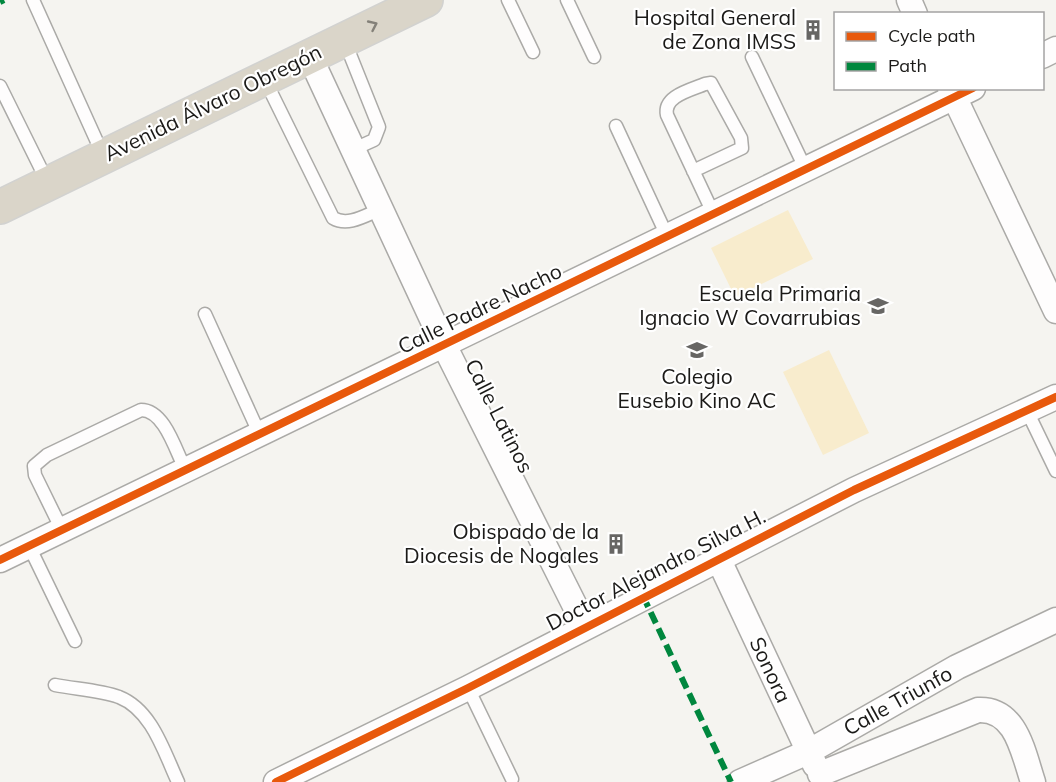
<svg xmlns="http://www.w3.org/2000/svg" width="1056" height="782" font-family="Mulish,sans-serif">
<style>
.green{fill:#f8eccd}
.lines{fill:none;stroke-linecap:round;stroke-linejoin:round}
.lane-casing{stroke:#abaaa7;stroke-width:15}
.street-casing{stroke:#abaaa7;stroke-width:27}
.highway-casing{stroke:#d2d2d0;stroke-width:36}
.lane{stroke:#fefdfd;stroke-width:12}
.street{stroke:#fefdfd;stroke-width:24}
.highway{stroke:#dad5c9;stroke-width:33}
.quiet{stroke:#00873e;stroke-width:6;stroke-dasharray:12 6;stroke-linecap:butt}
.cycleway-casing{stroke:#fff;stroke-width:11}
.cycleway{stroke:#e8590c;stroke-width:8}
.oneway{stroke:#848179}
.labels{text-anchor:middle;stroke-width:4.5;stroke-linejoin:round;paint-order:stroke}
.poi-label{font-size:21px;fill:#1b1a18;stroke:#fff;text-anchor:end}
.street-label{font-size:21px;fill:#1b1a18;stroke:#fff}
</style>
<rect width="100%" height="100%" fill="#f5f4f0"/>
<g class="green">
<polygon points="788,210 813,259 735,297 711,248"/>
<polygon points="829,350 869,433 823,455 783,372"/>
</g>
<g class="lines">
<g class="lane-casing">
<g id="lane">
<polyline points="33,0 103,155"/>
<polyline points="508,0 533,52"/>
<polyline points="567,0 594,57"/>
<polyline points="345,42 379,127 374,140 354,149"/>
<polyline points="752,57 806,170"/>
<path d="M265,80L333,218C348,227 366,215 381,209"/>
<polyline points="0,86 48,183"/>
<polyline points="616,126 668,238"/>
<path d="M693,171L742,148L741,138L711,83L705,84C691,90 663,96 667,115L714,215"/>
<polyline points="205,314 260,435"/>
<polyline points="1027,411 1056,471"/>
<path d="M62,530L35,475L34,466L47,455L141,410C165,410 176,452 186,471"/>
<polyline points="29,546 75,641"/>
<path d="M55,685C75,689 100,690 119,697C152,710 164,752 178,782"/>
<polyline points="468,688 512,779"/>
</g>
</g>
<g class="street-casing">
<g id="street">
<polyline points="909,0 915,14"/>
<polyline points="1042,56 1056,49"/>
<polyline points="310,57 445,347 585,626"/>
<polyline points="950,88 1056,311"/>
<polyline points="718,558 815,765"/>
<polyline points="0,560 973,88"/>
<path d="M820,774L978,710C1016,708 1023,752 1033,782"/>
<polyline points="276,782 468,688 854,490 1056,397"/>
<polyline points="740,782 808,752 957,667 1056,620"/>
</g>
</g>
<g class="highway-casing">
<polyline id="highway" points="0,207 426,0"/>
</g>
<use href="#lane" class="lane"/>
<use href="#street" class="street"/>
<use href="#highway" class="highway"/>
<g class="quiet">
<polyline points="0,2 4,0"/>
<polyline points="643,596 731,782"/>
</g>
<g class="cycleway-casing">
<g id="cycleway">
<polyline points="0,560 973,88"/>
<polyline points="276,782 468,688 854,490 1056,397"/>
</g>
</g>
<use href="#cycleway" class="cycleway"/>
</g>
<defs><path id="oneway-chevron" d="M-2-3.5L2.5 0L-2 3.5" fill="none" stroke-width="1.6" stroke-linecap="round" stroke-linejoin="round" transform="scale(1.5)"/></defs>
<use class="oneway" href="#oneway-chevron" transform="translate(373 25) rotate(-25)"/>
<defs>
<g id="building-bare" transform="scale(1.62)"><path d="M-4-6H4V6H1V3H-1V6H-4ZM-2.5-4.3h1.7v1.8h-1.7ZM.8-4.3h1.7v1.8H.8ZM-2.5-1h1.7V.8h-1.7ZM.8-1h1.7V.8H.8Z" fill="#676664" stroke="#fff" stroke-width="2.5" paint-order="stroke"/></g>
<g id="school-bare" transform="scale(1.62)"><path d="M0-5L7-2L0 1L-7-2ZM-4 1L0 2.5L4 1V4Q0 6-4 4Z" fill="#676664" stroke="#fff" stroke-width="2.5" paint-order="stroke"/></g>
</defs>
<g fill-rule="evenodd">
<use href="#building-bare" x="813" y="30"/>
<use href="#school-bare" x="878" y="306"/>
<use href="#school-bare" x="697" y="350"/>
<use href="#building-bare" x="616" y="544"/>
</g>
<g class="labels">
<g class="poi-label">
<text x="796" y="25">Hospital General<tspan x="796" dy="24">de Zona IMSS</tspan></text>
<text x="861" y="301">Escuela Primaria<tspan x="861" dy="24">Ignacio W Covarrubias</tspan></text>
<text x="697" y="384" text-anchor="middle">Colegio<tspan x="697" dy="24">Eusebio Kino AC</tspan></text>
<text x="599" y="539">Obispado de la<tspan x="599" dy="24">Diocesis de Nogales</tspan></text>
</g>
<g class="street-label">
<text transform="translate(213 103) rotate(-26)" y="7">Avenida Álvaro Obregón</text>
<text transform="translate(480 309) rotate(-26)" y="7">Calle Padre Nacho</text>
<text transform="translate(499 416) rotate(63)" y="7">Calle Latinos</text>
<text transform="translate(656 570) rotate(-27)" y="7">Doctor Alejandro Silva H.</text>
<text transform="translate(770 670) rotate(65)" y="7">Sonora</text>
<text transform="translate(898 701) rotate(-29)" y="7">Calle Triunfo</text>
</g>
</g>
<rect x="834" y="12" width="210" height="78" fill="#ffffff" stroke="#a4a3a3" stroke-width="1.5"/>
<rect x="846" y="32" width="30" height="9" fill="#e8590c" stroke="#a4a3a3" stroke-width="1.5"/>
<text x="888" y="42" font-size="18" fill="#1b1a18">Cycle path</text>
<rect x="846" y="62" width="30" height="9" fill="#00873e" stroke="#a4a3a3" stroke-width="1.5"/>
<text x="888" y="72" font-size="18" fill="#1b1a18">Path</text>
</svg>
